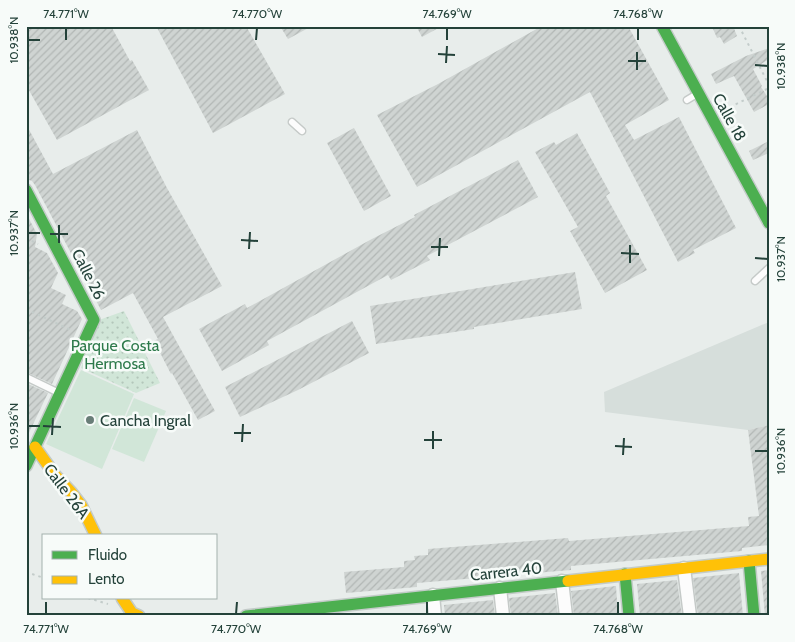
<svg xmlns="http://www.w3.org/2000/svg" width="795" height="642" font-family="Cabin,sans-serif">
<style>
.built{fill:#d6dedb}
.grass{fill:url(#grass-dots)}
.garden{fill:#d1e6d8}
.building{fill:url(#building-hatch)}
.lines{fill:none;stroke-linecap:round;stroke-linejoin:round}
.lane-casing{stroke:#c5cac8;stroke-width:9}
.street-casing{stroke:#c5cac8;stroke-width:15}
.fast-casing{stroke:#c3cbc8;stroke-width:14}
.slow-casing{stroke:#c3cbc8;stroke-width:14}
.path{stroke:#c3ccca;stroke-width:2;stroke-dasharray:2.5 4;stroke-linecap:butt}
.lane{stroke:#fcfcfc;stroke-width:6}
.street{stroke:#fcfcfc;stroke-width:12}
.fast{stroke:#4caf50;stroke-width:11}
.slow{stroke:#ffc107;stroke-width:11}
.ticks{fill:none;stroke:#24423a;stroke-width:2}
.poi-dot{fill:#697e78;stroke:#f7fbf9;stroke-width:2}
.labels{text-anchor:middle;stroke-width:5;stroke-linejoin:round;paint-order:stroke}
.street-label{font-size:16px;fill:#24423a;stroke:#f7fbf9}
.park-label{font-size:16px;fill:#2d7a4b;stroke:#f7fbf9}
.poi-label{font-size:16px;fill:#24423a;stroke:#f7fbf9;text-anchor:start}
.neatline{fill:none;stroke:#24423a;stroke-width:2}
.ticks-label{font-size:12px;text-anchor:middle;fill:#24423a}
</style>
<defs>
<pattern id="grass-dots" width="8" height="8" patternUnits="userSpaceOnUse" patternTransform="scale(1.25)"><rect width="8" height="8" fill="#d1e6d8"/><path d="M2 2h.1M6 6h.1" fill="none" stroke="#b3c6ba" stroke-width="1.8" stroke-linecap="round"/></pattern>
<pattern id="building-hatch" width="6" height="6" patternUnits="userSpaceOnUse" patternTransform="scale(1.25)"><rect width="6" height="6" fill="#cfd4d2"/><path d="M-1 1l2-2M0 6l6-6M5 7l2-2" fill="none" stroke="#b2b7b5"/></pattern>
</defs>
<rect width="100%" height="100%" fill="#e8edeb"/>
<polygon class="built" points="769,322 769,425 748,430 605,412 604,392"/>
<polygon class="grass" points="124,311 160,383 136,393 81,368 99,320"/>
<g class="garden">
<polygon points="81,370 134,394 102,469 46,444"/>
<polygon points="134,398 166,411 144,462 112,449"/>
</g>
<g class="building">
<polygon points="26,26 111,26 130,61 132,60 149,90 57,140 26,85"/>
<polygon points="156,26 246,26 285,94 213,133"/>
<polygon points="280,26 312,26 288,39"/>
<polygon points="416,26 442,26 422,37"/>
<polygon points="542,26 628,26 669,100 625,125 634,140 679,117 736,228 693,250 695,253 678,262 590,92 417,187 377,115 438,84"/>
<polygon points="718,26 733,26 737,36 724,44 720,37 717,38 713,29"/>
<polygon points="769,48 769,59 753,69 762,86 761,87 769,99 769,104 754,112 734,76 716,84 711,74 746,56"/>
<polygon points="26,124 53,174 137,130 167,188 222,286 163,317 215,411 198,420 172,373 171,374 154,341 158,339 133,293 101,310 35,185 32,181 26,179"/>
<polygon points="354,128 391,196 364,211 327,143"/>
<polygon points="577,133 610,193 606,196 647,270 605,293 570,231 578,227 535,152 554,142 556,145"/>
<polygon points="769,141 769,153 753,160 749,151"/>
<polygon points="518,160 538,197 427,256 430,260 391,280 388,275 267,341 269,345 222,371 199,329 245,304 247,308 370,240 415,217 414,215"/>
<polygon points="26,213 37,234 35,247 47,253 58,273 51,288 66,295 62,304 77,311 82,319 52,384 26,372"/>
<polygon points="575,272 582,309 474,327 474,329 376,344 370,306"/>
<polygon points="352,321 369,353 298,390 240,417 225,387"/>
<polygon points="26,383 48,393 26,439"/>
<polygon points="769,425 769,545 742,548 742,551 571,566 571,570 417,583 417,587 346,593 344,572 404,567 404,561 415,560 414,556 428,555 428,549 568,538 569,541 749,526 748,517 759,516 748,430"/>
<polygon points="769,570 769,616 765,616 761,571"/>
<polygon points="739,573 743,616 698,616 693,578"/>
<polygon points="677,580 682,616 640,616 637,584"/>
<polygon points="616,586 618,616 574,616 571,591"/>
<polygon points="555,593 558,616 511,616 509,598"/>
<polygon points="493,600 495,616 445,616 444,605"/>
</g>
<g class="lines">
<g class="lane-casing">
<g id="lane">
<polyline points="687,100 697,94"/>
<polyline points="292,122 302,131"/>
<polyline points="755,281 769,268"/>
<polyline points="26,377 59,393"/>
</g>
</g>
<g class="street-casing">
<g id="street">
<polyline points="684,568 690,616"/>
<polyline points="562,581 566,616"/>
<polyline points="500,588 503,616"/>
<polyline points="433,595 435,616"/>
</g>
</g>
<g class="fast-casing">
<g id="fast">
<polyline points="662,26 769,223"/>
<polyline points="26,190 94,320 26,466"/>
<polyline points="749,561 754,616"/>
<polyline points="625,574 629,616"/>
<polyline points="246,616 568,581"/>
</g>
</g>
<g class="slow-casing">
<g id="slow">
<polyline points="35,447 55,475 71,492 81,505 96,536"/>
<polyline points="568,581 769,559"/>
<polyline points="122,598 132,613 139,616"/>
</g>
</g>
<g class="path">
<polyline points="739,26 769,85"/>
<polyline points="724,110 769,88"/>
<polyline points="26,238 38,244"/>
<polyline points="26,309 73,331"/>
<polyline points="26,572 44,578"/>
<polyline points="88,598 108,604"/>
</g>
<use href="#lane" class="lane"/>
<use href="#street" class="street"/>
<use href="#fast" class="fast"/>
<use href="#slow" class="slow"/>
</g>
<path class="ticks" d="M28,40H40M66,40V28M256,40L257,28M447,40V28M638,40V28M438,54L455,55M628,61H646M446,63L447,46M755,65L768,66M637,70V52M28,233H40M50,234H68M241,240L258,241M59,243V225M431,247H448M249,249L250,232M621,253L639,254M439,256L440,238M755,258L768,259M630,263V245M28,426H40M43,426L61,427M234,433H251M52,435L53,418M424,440H442M242,442L243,424M615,446L632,447M433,449V431M755,451H768M623,455L624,438M46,614V602M236,614L237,602M427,614V602M618,614V602"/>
<circle class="poi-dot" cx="90" cy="420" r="5"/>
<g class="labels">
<g class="street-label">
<text transform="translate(730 117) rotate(61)" y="6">Calle 18</text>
<text transform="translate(89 274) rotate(63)" y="6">Calle 26</text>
<text transform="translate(67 491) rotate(53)" y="6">Calle 26A</text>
<text transform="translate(506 571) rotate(-6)" y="6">Carrera 40</text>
</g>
<g class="park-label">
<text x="115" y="351">Parque Costa<tspan x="115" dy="18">Hermosa</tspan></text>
</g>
<g class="poi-label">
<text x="100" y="426">Cancha Ingral</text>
</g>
</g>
<rect width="795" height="642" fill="none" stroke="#f7fbf9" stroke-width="55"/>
<rect x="42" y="534" width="175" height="65" fill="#f7fbf9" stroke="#a3b1ad"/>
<rect x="52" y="551" width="25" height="8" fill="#4caf50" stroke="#a3b1ad"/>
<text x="88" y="560" font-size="15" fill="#24423a">Fluido</text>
<rect x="52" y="576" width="25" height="8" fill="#ffc107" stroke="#a3b1ad"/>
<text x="88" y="584" font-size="15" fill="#24423a">Lento</text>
<rect x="28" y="28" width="740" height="586" class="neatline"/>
<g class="ticks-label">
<text x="66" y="18">74.771°W</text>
<text x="257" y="18">74.770°W</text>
<text x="447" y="18">74.769°W</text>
<text x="638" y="18">74.768°W</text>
<text transform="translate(14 40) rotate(-90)" y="4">10.938°N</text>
<text transform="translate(781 66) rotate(-90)" y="4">10.938°N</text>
<text transform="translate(14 233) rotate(-90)" y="4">10.937°N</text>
<text transform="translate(781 259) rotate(-90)" y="4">10.937°N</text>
<text transform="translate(14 426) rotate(-90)" y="4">10.936°N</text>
<text transform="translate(781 451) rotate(-90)" y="4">10.936°N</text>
<text x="46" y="633">74.771°W</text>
<text x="236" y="633">74.770°W</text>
<text x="427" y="633">74.769°W</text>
<text x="618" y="633">74.768°W</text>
</g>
</svg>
